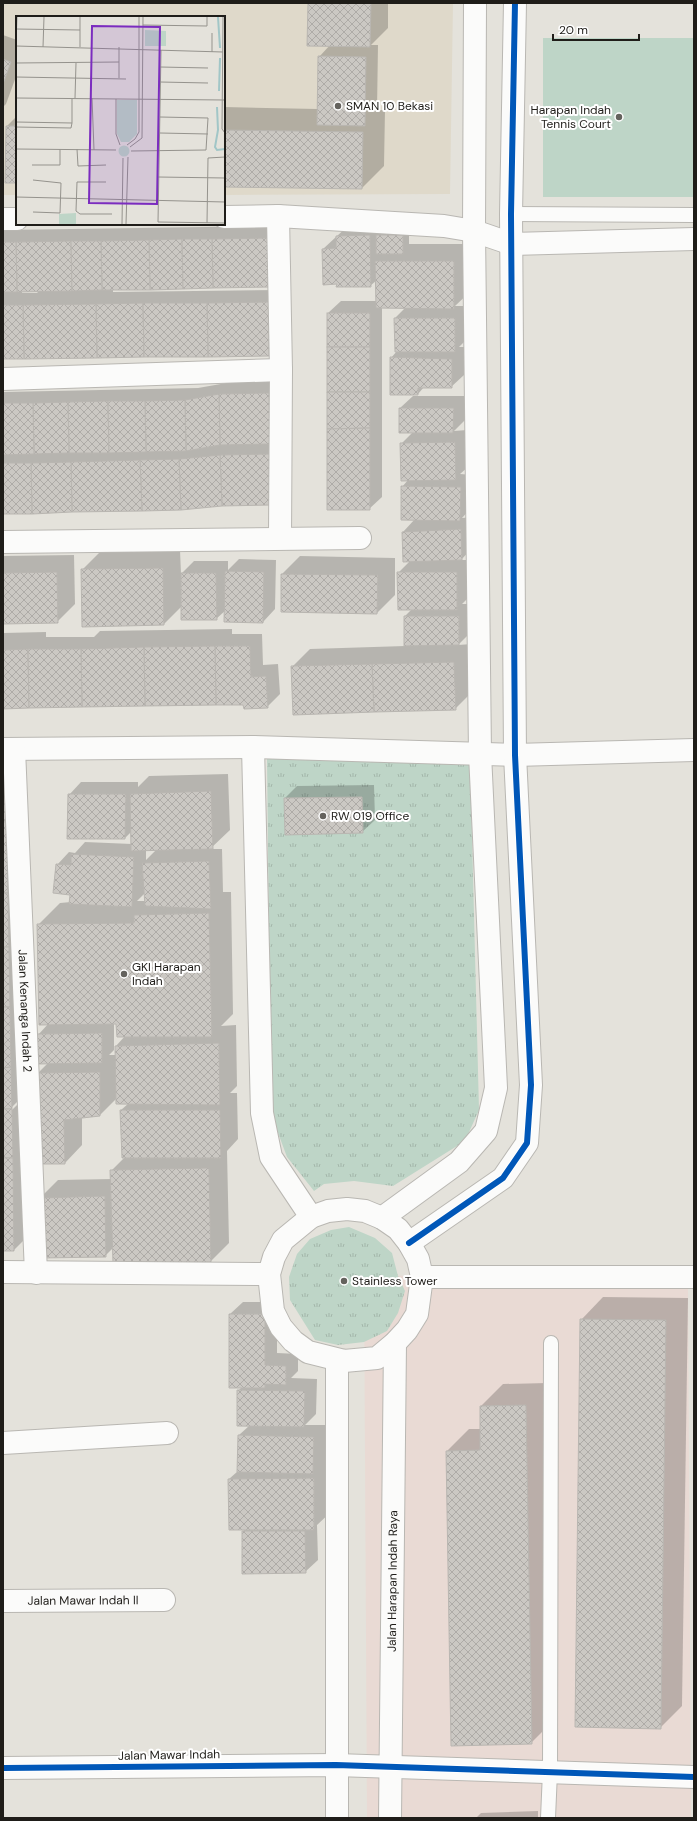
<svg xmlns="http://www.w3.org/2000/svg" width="697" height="1821" font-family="'DM Sans',sans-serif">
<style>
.commercial{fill:#e9dad4}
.education{fill:#dfd9ca}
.grass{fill:#bed5c7}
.park{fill:url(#park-tufts)}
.shadow{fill:#0003;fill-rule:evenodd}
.building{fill:url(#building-cross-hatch);stroke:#b9b6b1}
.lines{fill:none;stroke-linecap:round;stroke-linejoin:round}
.service-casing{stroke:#b9b7b2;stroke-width:16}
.minor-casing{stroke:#b9b7b2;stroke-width:24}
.service{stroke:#fbfbfa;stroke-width:14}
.minor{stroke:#fbfbfa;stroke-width:22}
.cycleway-casing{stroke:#fff;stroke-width:8}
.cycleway{stroke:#0057b8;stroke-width:6}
.poi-dot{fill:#64625d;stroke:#fff;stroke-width:1.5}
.labels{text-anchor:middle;stroke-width:4;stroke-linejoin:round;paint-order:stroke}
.poi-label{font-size:12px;fill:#1f1d19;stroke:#fff;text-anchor:start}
.street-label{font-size:12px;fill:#1f1d19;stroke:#fff}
.inset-river{fill:none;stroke:#a1c6c7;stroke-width:2}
.inset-road{fill:none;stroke:#95938d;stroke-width:1}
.view{fill:#7b2cbf;fill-opacity:0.15;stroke:#7b2cbf;stroke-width:2}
.inset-edge{fill:none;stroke:#1f1d19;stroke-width:2}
</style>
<defs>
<pattern id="park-tufts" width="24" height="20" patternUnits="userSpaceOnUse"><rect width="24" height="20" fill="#bed5c7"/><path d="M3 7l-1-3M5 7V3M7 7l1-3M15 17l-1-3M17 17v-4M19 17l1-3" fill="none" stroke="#a3b6aa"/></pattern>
<pattern id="building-cross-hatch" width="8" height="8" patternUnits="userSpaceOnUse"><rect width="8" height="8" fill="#cbc8c3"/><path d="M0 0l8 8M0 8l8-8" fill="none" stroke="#aeaba7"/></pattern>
</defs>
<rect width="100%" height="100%" fill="#e4e2db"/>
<polygon class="commercial" points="364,1274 688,1289 691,1818 367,1818"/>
<polygon class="education" points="3,3 453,3 450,194 224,195 224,17 17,17 17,195 3,195"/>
<rect class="grass" x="543" y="38" width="151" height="159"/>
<g class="park">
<polygon points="470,758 479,1110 465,1141 393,1186 354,1181 324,1184 314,1191 287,1157 271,1114 267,759"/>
<polygon points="349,1227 375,1238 392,1253 398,1276 405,1291 398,1313 387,1331 364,1342 338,1345 315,1340 290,1300 289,1277 297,1254 310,1239 331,1230"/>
</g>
<g class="shadow">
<polygon points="309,3 388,3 388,28 371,45 378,45 377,110 385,110 384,166 362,188 224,186 224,107 318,109 319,57 330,45"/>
<polygon points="3,35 17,40 17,74 6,104 3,107"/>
<polygon points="17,116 17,182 7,126"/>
<polygon points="350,224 409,230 409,244 472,244 472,290 455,306 467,306 467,339 459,347 464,347 464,375 451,387 424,387 418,394 391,358 397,351 395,318 406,307 382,307 382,497 369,509 328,313 341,301 377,301 377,280 370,286 338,283 323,249"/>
<path d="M281,226L282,274L113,289V292L281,290V343L269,355L3,358V230ZM22,291H39L37,293H22Z"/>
<polygon points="281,381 283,491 3,513 3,392 198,388 232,382"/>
<polygon points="413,396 466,396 465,420 454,431 467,430 468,467 460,474 473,475 472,507 462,518 473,517 474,546 461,560 469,560 469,597 462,604 471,604 471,632 458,645 472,644 473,691 455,709 292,667 310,649 405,646 405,616 412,609 398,573 410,561 403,532 415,519 402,487 408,480 401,444 413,432 400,408"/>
<polygon points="180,550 181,574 194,561 228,561 228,570 239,559 276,560 275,609 263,622 226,610 216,619 182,606 164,624 82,570 100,552"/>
<polygon points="74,555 75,604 57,622 3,623 3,556"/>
<polygon points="300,556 395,558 395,595 377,613 282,574"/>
<polygon points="232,629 232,634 262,634 263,665 278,664 280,694 267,707 244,704 3,708 3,633 46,632 46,637 94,637 100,631"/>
<polygon points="3,765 18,765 28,1091 7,1112 9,1113 29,1093 32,1232 14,1250 3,1250"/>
<path d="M228,774L230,830L210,849H222L223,892H231L233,1014L221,1026L236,1025L237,1086L230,1093H237L238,1139L227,1151L229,1243L211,1261L113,1248L105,1256L40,1198L58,1180L112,1179L111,1171L125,1157L121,1110L129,1103L117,1098L100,1115L82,1117V1145L65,1163L38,1073L48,1063L38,1035L49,1023L38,925L60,903L71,902V894L57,865L69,852L75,853L85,842L132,844V831L125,838L69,795L81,782H138V787L149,776ZM157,849L146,860V850ZM145,893V901H137ZM114,1023H117L125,1036L116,1046V1055H109L114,1050Z"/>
<polygon points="374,785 375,820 362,832 285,798 297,786"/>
<polygon points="603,1297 688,1298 682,1706 660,1728 581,1320"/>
<polygon points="243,1302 277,1302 277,1353 298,1354 298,1371 291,1378 317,1379 316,1414 305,1425 326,1425 325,1461 331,1461 332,1511 317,1525 318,1560 305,1572 243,1532 245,1529 229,1479 238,1471 239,1435 249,1426 238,1391 242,1387 230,1314"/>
<polygon points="547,1383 553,1721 531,1743 447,1451 469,1429 481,1429 481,1406 503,1384"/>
<polygon points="538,1811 538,1818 476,1818 481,1813"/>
</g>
<g class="building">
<polygon points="308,3 371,3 370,47 307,46"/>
<polygon points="318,56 366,57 365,126 317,125"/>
<polygon points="3,59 11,62 3,84"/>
<polygon points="6,126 17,126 17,183 5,183"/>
<polygon points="224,130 363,132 362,189 224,187"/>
<polygon points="370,235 371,287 336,287 337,284 323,285 322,249 336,248 336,236"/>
<rect x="376" y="235" width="27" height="19"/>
<polygon points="269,238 270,287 213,288 212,239"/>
<polygon points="182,239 183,289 150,290 149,240"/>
<polygon points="182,239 212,239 213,288 183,289"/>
<polygon points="149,240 150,290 102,290 101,241"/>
<polygon points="71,241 72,291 17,292 16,242"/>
<polygon points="71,241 101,241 102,290 72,291"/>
<polygon points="3,242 16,242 17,292 3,292"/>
<polygon points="375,261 454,261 454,309 376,308"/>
<polygon points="269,302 269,356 208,357 207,303"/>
<polygon points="143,303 144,357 97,358 96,304"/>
<polygon points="143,303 207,303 208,357 144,357"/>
<polygon points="96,304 97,358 24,359 23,305"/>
<polygon points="3,305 23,305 24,359 3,359"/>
<rect x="327" y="313" width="43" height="34"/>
<polygon points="394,318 455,318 455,352 395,352"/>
<rect x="327" y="347" width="43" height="45"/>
<polygon points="390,357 452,359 452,388 418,388 418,395 390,395"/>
<polygon points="327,392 370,392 370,428 327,429"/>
<polygon points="269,393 270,444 220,445 219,394"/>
<polygon points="219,394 220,445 186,451 185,400"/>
<polygon points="185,400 186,451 146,452 145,401"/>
<polygon points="108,401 109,453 69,453 68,402"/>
<polygon points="108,401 145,401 146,452 109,453"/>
<polygon points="68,402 69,453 34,454 33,403"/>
<polygon points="3,403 33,403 34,454 3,455"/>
<polygon points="399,408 454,408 453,433 399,433"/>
<polygon points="370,428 370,510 327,510 327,429"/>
<polygon points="455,442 456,480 401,481 400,443"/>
<polygon points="270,454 271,505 222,506 220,455"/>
<polygon points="220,455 222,506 181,510 179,459"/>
<polygon points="179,459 181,510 142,511 140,460"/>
<polygon points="140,460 142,511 72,512 71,462"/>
<polygon points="71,462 72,512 32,514 31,463"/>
<polygon points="3,463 31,463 32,514 3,514"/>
<polygon points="401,486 461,487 460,521 401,520"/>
<polygon points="461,529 462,560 403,562 402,532"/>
<polygon points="163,568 164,625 82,627 81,569"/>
<polygon points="225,571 264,572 263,623 224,622"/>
<polygon points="57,572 58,623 3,624 3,573"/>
<polygon points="397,572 457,572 457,610 398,610"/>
<polygon points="181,573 216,573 217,620 181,620"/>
<polygon points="281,574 378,575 377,614 281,612"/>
<polygon points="404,616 459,616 459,645 404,646"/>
<polygon points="215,646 250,646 251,677 266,676 268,708 244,709 243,705 216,705"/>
<polygon points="215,646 216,705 145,706 144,647"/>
<polygon points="144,647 145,706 82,707 81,649"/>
<polygon points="28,649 29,708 3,709 3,650"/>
<polygon points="28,649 81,649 82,707 29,708"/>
<polygon points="454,662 456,710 374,712 372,664"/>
<polygon points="372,664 374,712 293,715 291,666"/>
<polygon points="3,777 6,777 7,822 3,822"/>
<polygon points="211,791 213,849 131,851 130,794"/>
<polygon points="68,794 126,794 125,839 67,839"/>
<polygon points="362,797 363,833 285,835 284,798"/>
<polygon points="3,822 7,822 8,893 3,893"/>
<polygon points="71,854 134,857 132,907 69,904 70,895 53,893 56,864 71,865"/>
<polygon points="209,861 211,909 145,906 142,863"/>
<polygon points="3,893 8,893 9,947 3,947"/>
<polygon points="209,913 212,1037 117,1037 116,1024 39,1025 37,924 134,923 134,915"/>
<polygon points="3,947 9,947 10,1007 3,1007"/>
<polygon points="3,1007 10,1007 11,1067 3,1068"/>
<polygon points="102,1033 102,1063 36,1064 37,1034"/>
<polygon points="219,1043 220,1105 116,1104 115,1046"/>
<polygon points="11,1067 12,1109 3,1109 3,1068"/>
<polygon points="100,1072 100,1116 64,1120 65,1164 41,1164 37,1073"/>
<polygon points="3,1109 12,1109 13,1158 3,1158"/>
<polygon points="120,1110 220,1110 221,1158 122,1158"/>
<polygon points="3,1158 13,1158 14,1251 3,1251"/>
<polygon points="209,1168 211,1262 113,1263 110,1170"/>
<polygon points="105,1196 106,1257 40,1258 39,1198"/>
<polygon points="229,1314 265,1314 265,1365 286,1366 286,1385 265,1384 265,1388 229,1388"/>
<polygon points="580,1319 666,1320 661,1729 575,1727"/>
<polygon points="237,1390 305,1391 304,1427 237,1426"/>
<polygon points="526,1405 532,1744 451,1746 446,1451 480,1450 480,1406"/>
<polygon points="238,1435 314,1437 313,1474 237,1472"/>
<polygon points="314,1478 314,1530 229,1530 228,1479"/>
<polygon points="242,1531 305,1531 306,1573 242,1574"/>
</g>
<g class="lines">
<g class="service-casing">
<g id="service">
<polyline points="511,214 694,215"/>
<polyline points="548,1818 550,1772 551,1343"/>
</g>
</g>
<g class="minor-casing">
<g id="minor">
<polyline points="278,216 281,370 280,538"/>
<polyline points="224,217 278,216 444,226 474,231 512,244 694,239"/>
<polyline points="3,219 17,219"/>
<polyline points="3,379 281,370"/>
<polyline points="3,542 360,538"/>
<polyline points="253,747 262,1113 271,1157 311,1217"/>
<polyline points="3,749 253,747 515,755 694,750"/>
<path id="s1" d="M14,749L36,1273"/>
<polygon points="347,1209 365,1211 382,1218 398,1229 409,1243 418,1259 422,1277 417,1314 407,1330 395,1343 377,1358 344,1361 308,1352 293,1341 281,1327 273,1311 269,1274 274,1257 283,1240 311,1217 328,1211"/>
<polyline points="382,1218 459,1162 486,1131 496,1088 480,754 474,231 475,3"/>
<polyline points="409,1243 503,1178 527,1143 531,1085 515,755 511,214 515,3"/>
<polyline points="3,1272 269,1274"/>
<polyline points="422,1277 694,1277"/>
<polyline points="337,1360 337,1818"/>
<polyline points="3,1443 167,1433"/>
<path id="s2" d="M3,1601L164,1600"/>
<polyline points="3,1768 336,1765 694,1777"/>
<path id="s3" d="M390,1818L395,1343"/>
</g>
</g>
<use href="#service" class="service"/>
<use href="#minor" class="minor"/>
<g class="cycleway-casing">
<g id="cycleway">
<polyline points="409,1243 503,1178 527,1143 531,1085 515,755 511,214 515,3"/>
<polyline points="3,1768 336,1765 694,1777"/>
</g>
</g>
<use href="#cycleway" class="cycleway"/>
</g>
<g class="poi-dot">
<circle cx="338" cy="106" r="4"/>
<circle cx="619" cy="117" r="4"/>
<circle cx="323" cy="816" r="4"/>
<circle cx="124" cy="974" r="4"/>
<circle cx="344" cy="1281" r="4"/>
</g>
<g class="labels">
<g class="poi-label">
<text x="346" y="110">SMAN 10 Bekasi</text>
<text x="611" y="114" text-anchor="end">Harapan Indah<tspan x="611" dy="14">Tennis Court</tspan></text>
<text x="331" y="820">RW 019 Office</text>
<text x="132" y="971">GKI Harapan<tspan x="132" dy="14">Indah</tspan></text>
<text x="352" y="1285">Stainless Tower</text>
</g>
<g class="street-label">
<text dy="4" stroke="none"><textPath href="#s1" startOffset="262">Jalan Kenanga Indah 2</textPath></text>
<text dy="4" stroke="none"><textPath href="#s3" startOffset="237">Jalan Harapan Indah Raya</textPath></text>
<text dy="4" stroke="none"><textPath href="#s2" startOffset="80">Jalan Mawar Indah II</textPath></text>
<text transform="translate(169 1755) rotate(-1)" y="4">Jalan Mawar Indah</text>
</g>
</g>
<g transform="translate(16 16)">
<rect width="209" height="209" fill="#e4e2db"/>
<path d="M129,14L150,15V30H129Z" fill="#bed5c7"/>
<path d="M101,84H121V118L113,126H105L101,118ZM102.5 135a5.5 5.5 0 1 1 11 0a5.5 5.5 0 1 1-11 0ZM60,197V208H43V198Z" fill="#bed5c7"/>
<path class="inset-river" d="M202,1L204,32M203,75L204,42M201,91L202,114L199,131L201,134L209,133"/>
<path class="inset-road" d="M64,1V31M207,1L206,113L209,117M127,9L191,10V1M0,13L64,14M196,17V36M0,27L1,1M0,30L207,36M27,31L28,1M145,34L142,206L209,207M0,47L103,46M144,51L192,52M0,61L110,63M103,62V31M144,66L192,67M0,82L209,84M59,82L60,47M76,82L78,134M100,83V118L104,129M0,106L56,107L55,112L0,111M56,107V82M144,117L192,118M111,129L119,123L123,116V1M114,131L126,122L127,1M0,133L100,134M61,133L62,150L90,149M115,135L190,134L192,102L144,101M16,149H44V133M142,161L209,162M17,164L45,167L44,197L17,196M90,166H61L60,195L64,198H96M0,181L209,186M191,207L192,142L209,141M106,208L107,142M110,208L112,141"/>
<path class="view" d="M76,10L144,11L141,188L73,187Z"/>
<rect width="209" height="209" class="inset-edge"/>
</g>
<rect width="697" height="1821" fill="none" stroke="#1f1d19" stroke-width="8"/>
<path d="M553 34v6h86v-6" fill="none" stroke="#1f1d19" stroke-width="2"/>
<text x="559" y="34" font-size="12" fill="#1f1d19" stroke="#ffffff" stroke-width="3" paint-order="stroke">20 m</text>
</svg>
